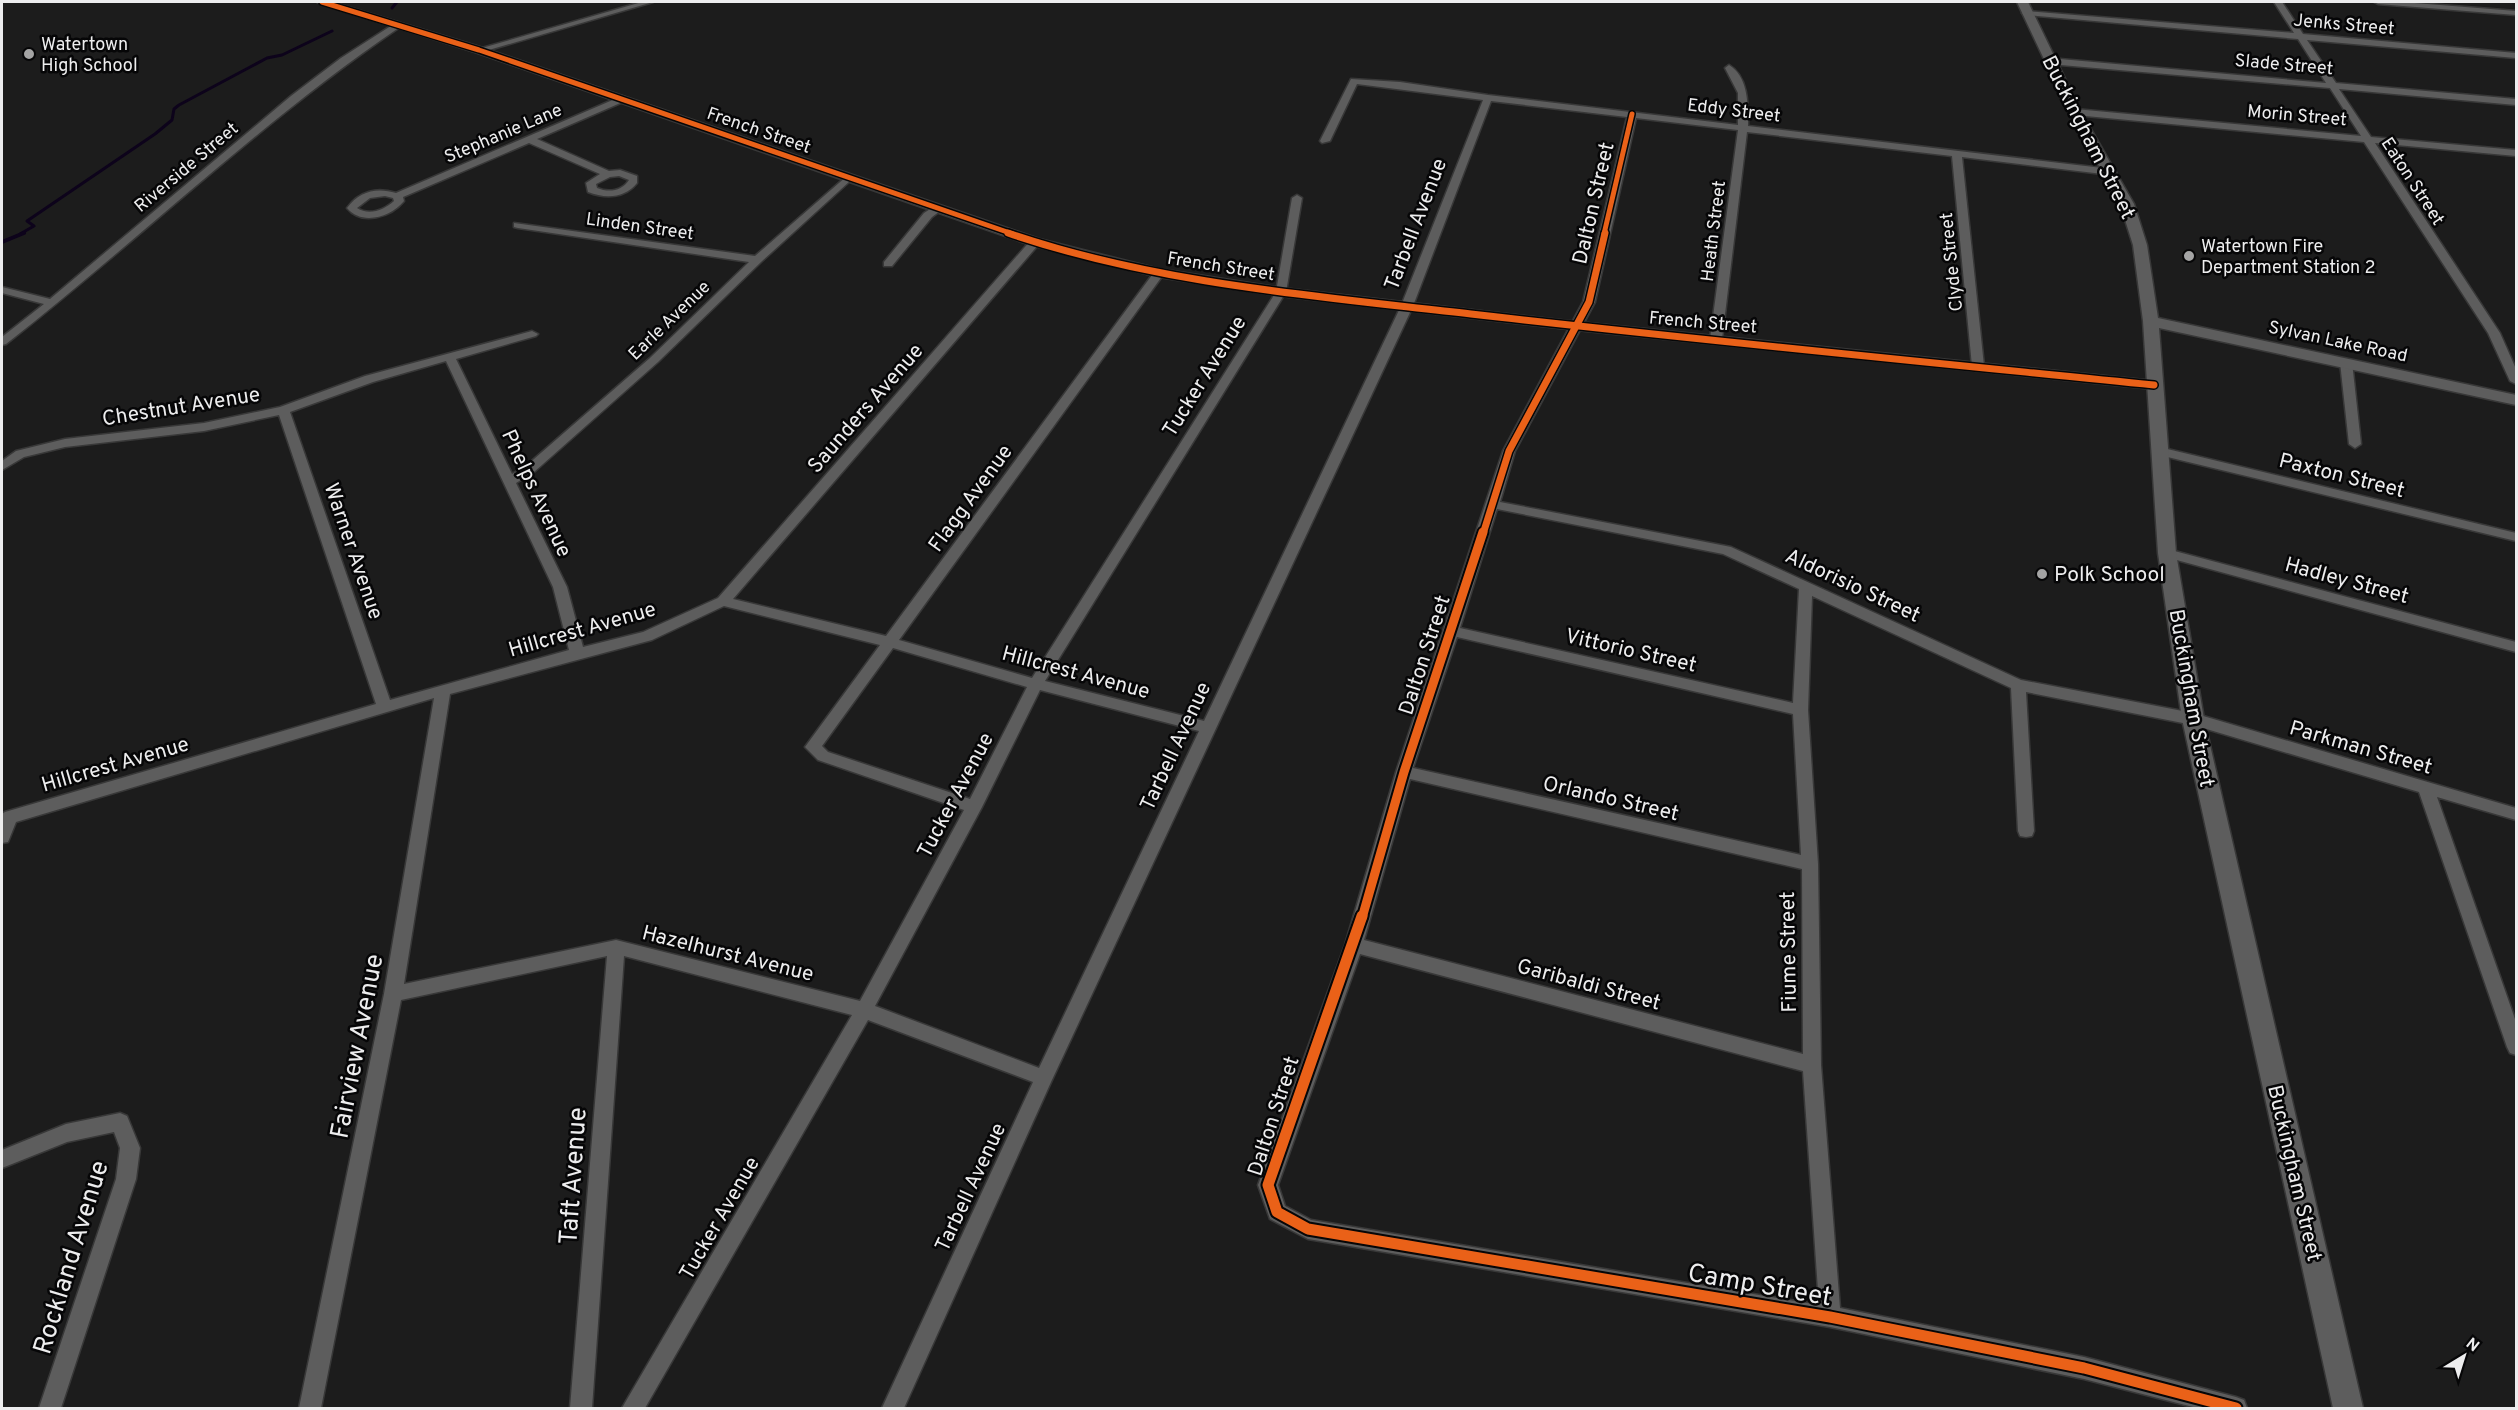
<svg xmlns="http://www.w3.org/2000/svg" width="2518" height="1410" font-family="Overpass,sans-serif">
<style>
.lines{fill:none;stroke-linecap:round;stroke-linejoin:round}
.stream-far1{stroke:#0d031b;stroke-width:3}
.stream{stroke:#0d031b;stroke-width:4}
.minor-casing{stroke:#383838;stroke-width:3}
.tertiary-casing{stroke:#383838;stroke-width:3}
.secondary-casing{stroke:#383838;stroke-width:3}
.minor{fill:#5d5d5d;fill-rule:evenodd}
.tertiary{fill:#5d5d5d;fill-rule:evenodd}
.secondary{fill:#5d5d5d;fill-rule:evenodd}
.cycleway-far3-casing{stroke:#060607;stroke-width:8}
.cycleway-far2-casing{stroke:#060607;stroke-width:10}
.cycleway-far1-casing{stroke:#060607;stroke-width:13}
.cycleway-casing{stroke:#060607;stroke-width:15}
.cycleway-far3{stroke:#ea6118;stroke-width:5}
.cycleway-far2{stroke:#ea6118;stroke-width:7}
.cycleway-far1{stroke:#ea6118;stroke-width:9}
.cycleway{stroke:#ea6118;stroke-width:11}
.poi-dot{fill:#a4a4a4;stroke:#060607;stroke-width:2}
.labels{text-anchor:middle;stroke-width:5;stroke-linejoin:round;paint-order:stroke}
.far-street-label{font-size:18px;fill:#ededee;stroke:#060607}
.far-poi-label{font-size:18px;fill:#ededee;stroke:#060607;text-anchor:start}
.street-label{font-size:21px;fill:#ededee;stroke:#060607}
.poi-label{font-size:21px;fill:#ededee;stroke:#060607;text-anchor:start}
.near-street-label{font-size:26px;fill:#ededee;stroke:#060607}
</style>
<rect width="100%" height="100%" fill="#1c1c1c"/>
<g class="lines">
<g class="stream-far1">
<polyline points="392,8 397,2"/>
<polyline points="20,234 34,226 27,221 155,134 172,120 174,109 179,105 267,58 282,55 332,31"/>
</g>
<polyline class="stream" points="2,242 24,233"/>
<g class="minor-casing">
<g id="minor">
<polygon points="642,2 653,2 482,52 475,50"/>
<polygon points="2274,2 2282,2 2303,34 2516,53 2516,58 2307,40 2336,83 2516,99 2516,105 2339,89 2371,137 2516,150 2516,156 2375,143 2500,333 2516,369 2516,384 2510,381 2488,333 2364,142 2075,115 2070,112 2075,109 2361,136 2330,88 2049,64 2045,61 2049,58 2326,83 2298,39 2026,15 2022,13 2026,11 2294,33"/>
<polygon points="2374,2 2402,2 2516,11 2516,15 2378,4"/>
<path d="M397,22L401,25L400,27C260,122 139,240 6,344L2,345V337L44,304L2,293V287L50,299L291,96L341,58Z"/>
<path d="M1729,65C1749,77 1748,106 1748,126L2111,169L2116,172L2111,175L1962,157L1984,366L1978,370L1972,366L1952,156L1747,132L1722,339L1716,342L1710,339L1738,130L1636,118L1595,302L1515,451L1500,502L1731,547L2021,680L2193,713L2516,808V820L2437,797L2516,1022V1055L2510,1053L2507,1047L2419,792L2193,725L2026,692L2034,831L2032,836L2026,837L2020,836L2018,831L2011,688L1812,596L1808,710L1818,864L1821,1065L1840,1308L2084,1357L2236,1397L2244,1400L2247,1408H2197L2084,1379L1830,1327L1308,1239L1270,1219L1258,1185L1345,945L1396,772L1503,451L1583,302L1627,117L1491,101L1413,306L1051,1082L904,1408H882L1033,1082L868,1020L645,1408H622L852,1015L624,956L592,1408H570L607,956L401,1000L321,1408H299L384,994L434,698L16,822L8,842L2,843V814L5,812L376,704L279,415L204,431L65,447L24,457L2,470V461L16,451L65,439L204,423L280,407L365,376L532,331L538,334L536,336L456,359L512,474L526,466L650,358L749,262L518,228L514,227V223L755,256L847,176L852,179L850,181L761,262L658,362L534,472L516,483L567,587L583,647L643,632L718,598L1031,240H1039V244L733,599L886,636L1155,271H1163V275L899,640L1032,678L1276,292L1292,198L1297,195L1302,198L1286,292L1045,681L1204,721L1401,306L1483,100L1357,84L1330,141L1322,143L1320,141L1351,79L1400,82L1488,95L1738,125V93L1725,68ZM446,361L553,587L569,650L390,700L290,412L373,382ZM1497,509L1723,554L1799,589L1793,703L1460,628ZM724,606L880,645L805,747L818,760L964,810L860,1001L616,940L404,984L450,694L652,640ZM1457,637L1793,714L1801,855L1413,768ZM893,648L1027,687L970,799L828,752L822,746ZM1040,690L1199,731L1039,1068L875,1006L982,807ZM1410,779L1802,869L1803,1054L1364,940ZM1360,954L1803,1071L1819,1305L1311,1220L1285,1206L1278,1185Z"/>
<path d="M622,96L627,99L625,101L537,139L609,171L620,170L637,176V183C625,198 606,199 588,192L586,183L600,174L529,143L403,197L404,201C391,217 362,226 347,208C359,191 377,187 396,193ZM619,176L629,180C622,191 609,193 597,188L596,184L610,177ZM385,196L393,198L394,201C384,210 369,216 357,208L370,198Z"/>
<polygon points="935,206 944,208 932,217 892,266 884,266 884,262 924,213"/>
<polygon points="2346,359 2352,362 2361,444 2355,448 2349,444 2340,362"/>
<polygon points="2159,447 2516,533 2516,541 2155,454 2153,451"/>
<polygon points="2167,549 2516,642 2516,652 2162,556 2160,553 2162,550"/>
<polygon points="120,1113 127,1116 140,1148 136,1179 61,1408 39,1408 116,1179 120,1148 114,1132 67,1142 2,1168 2,1150 66,1124"/>
</g>
</g>
<g class="tertiary-casing">
<polygon id="tertiary" points="317,2 331,2 483,48 1039,239 1159,269 1281,288 1577,322 2154,381 2161,385 2154,389 1577,330 1281,296 1159,277 1031,245 475,52"/>
</g>
<g class="secondary-casing">
<polygon id="secondary" points="2017,2 2028,2 2081,112 2134,204 2147,245 2158,318 2516,395 2516,405 2159,328 2176,553 2204,719 2363,1408 2333,1408 2182,719 2158,553 2143,321 2133,245 2120,204 2069,112"/>
</g>
<use href="#minor" class="minor"/>
<use href="#tertiary" class="tertiary"/>
<use href="#secondary" class="secondary"/>
<g class="cycleway-far3-casing">
<g id="cycleway-far3">
<polyline points="322,2 479,50 1013,234"/>
<polyline points="1604,234 1632,114"/>
</g>
</g>
<g class="cycleway-far2-casing">
<g id="cycleway-far2">
<path d="M1008,233C1157,284 1316,296 1471,314C1699,340 1926,362 2154,385"/>
<polyline points="1483,534 1509,451 1589,302 1605,233"/>
</g>
</g>
<g class="cycleway-far1-casing">
<polyline id="cycleway-far1" points="1362,918 1404,772 1483,532"/>
</g>
<g class="cycleway-casing">
<polyline id="cycleway" points="1362,916 1268,1185 1277,1212 1308,1229 1830,1317 2084,1368 2236,1408"/>
</g>
<use href="#cycleway-far3" class="cycleway-far3"/>
<use href="#cycleway-far2" class="cycleway-far2"/>
<use href="#cycleway-far1" class="cycleway-far1"/>
<use href="#cycleway" class="cycleway"/>
</g>
<g class="poi-dot">
<circle cx="29" cy="54" r="6"/>
<circle cx="2189" cy="256" r="6"/>
<circle cx="2042" cy="574" r="6"/>
</g>
<g class="labels">
<g class="far-street-label">
<text transform="translate(2344 24) rotate(5)" y="6">Jenks Street</text>
<text transform="translate(2284 64) rotate(5)" y="6">Slade Street</text>
<text transform="translate(1734 110) rotate(7)" y="6">Eddy Street</text>
<text transform="translate(2297 115) rotate(5)" y="6">Morin Street</text>
<text transform="translate(759 130) rotate(19)" y="6">French Street</text>
<text transform="translate(503 133) rotate(-23)" y="6">Stephanie Lane</text>
<text transform="translate(186 167) rotate(-40)" y="6">Riverside Street</text>
<text transform="translate(2413 181) rotate(57)" y="6">Eaton Street</text>
<text transform="translate(640 226) rotate(8)" y="6">Linden Street</text>
<text transform="translate(1713 231) rotate(-83)" y="6">Heath Street</text>
<text transform="translate(1951 262) rotate(-96)" y="6">Clyde Street</text>
<text transform="translate(1221 266) rotate(9)" y="6">French Street</text>
<text transform="translate(669 320) rotate(-44)" y="6">Earle Avenue</text>
<text transform="translate(1703 322) rotate(5)" y="6">French Street</text>
<text transform="translate(2338 341) rotate(12)" y="6">Sylvan Lake Road</text>
</g>
<g class="far-poi-label">
<text x="41" y="50">Watertown<tspan x="41" dy="21">High School</tspan></text>
<text x="2201" y="252">Watertown Fire<tspan x="2201" dy="21">Department Station 2</tspan></text>
</g>
<g class="street-label">
<text transform="translate(2089 137) rotate(63)" y="7">Buckingham Street</text>
<text transform="translate(1593 203) rotate(-77)" y="7">Dalton Street</text>
<text transform="translate(1415 224) rotate(-69)" y="7">Tarbell Avenue</text>
<text transform="translate(1204 376) rotate(-58)" y="7">Tucker Avenue</text>
<text transform="translate(181 406) rotate(-9)" y="7">Chestnut Avenue</text>
<text transform="translate(865 408) rotate(-49)" y="7">Saunders Avenue</text>
<text transform="translate(2342 475) rotate(14)" y="7">Paxton Street</text>
<text transform="translate(537 493) rotate(65)" y="7">Phelps Avenue</text>
<text transform="translate(970 498) rotate(-54)" y="7">Flagg Avenue</text>
<text transform="translate(354 551) rotate(71)" y="7">Warner Avenue</text>
<text transform="translate(2347 580) rotate(15)" y="7">Hadley Street</text>
<text transform="translate(1853 585) rotate(25)" y="7">Aldorisio Street</text>
<text transform="translate(582 629) rotate(-16)" y="7">Hillcrest Avenue</text>
<text transform="translate(1631 650) rotate(13)" y="7">Vittorio Street</text>
<text transform="translate(1424 655) rotate(-72)" y="7">Dalton Street</text>
<text transform="translate(1076 672) rotate(15)" y="7">Hillcrest Avenue</text>
<text transform="translate(2192 698) rotate(80)" y="7">Buckingham Street</text>
<text transform="translate(1175 746) rotate(-65)" y="7">Tarbell Avenue</text>
<text transform="translate(2361 747) rotate(16)" y="7">Parkman Street</text>
<text transform="translate(115 764) rotate(-16)" y="7">Hillcrest Avenue</text>
<text transform="translate(955 795) rotate(-62)" y="7">Tucker Avenue</text>
<text transform="translate(1611 798) rotate(13)" y="7">Orlando Street</text>
<text transform="translate(1788 952) rotate(-91)" y="7">Fiume Street</text>
<text transform="translate(728 953) rotate(14)" y="7">Hazelhurst Avenue</text>
<text transform="translate(1589 984) rotate(15)" y="7">Garibaldi Street</text>
<text transform="translate(1273 1116) rotate(-72)" y="7">Dalton Street</text>
<text transform="translate(2295 1173) rotate(77)" y="7">Buckingham Street</text>
<text transform="translate(970 1187) rotate(-65)" y="7">Tarbell Avenue</text>
<text transform="translate(719 1218) rotate(-60)" y="7">Tucker Avenue</text>
</g>
<g class="poi-label">
<text x="2054" y="581">Polk School</text>
</g>
<g class="near-street-label">
<text transform="translate(356 1046) rotate(-79)" y="9">Fairview Avenue</text>
<text transform="translate(572 1176) rotate(-86)" y="9">Taft Avenue</text>
<text transform="translate(70 1257) rotate(-73)" y="9">Rockland Avenue</text>
<text transform="translate(1760 1284) rotate(10)" y="9">Camp Street</text>
</g>
</g>
<rect width="2518" height="1410" fill="none" stroke="#ededee" stroke-width="6"/>
<g transform="translate(2464 1356) rotate(38)" stroke="#060607" stroke-width="4.5" paint-order="stroke">
<path d="M0-4.5L10 22L0 15L-10 22Z" fill="#ededee"/>
<text y="-9" font-size="16" font-weight="bold" text-anchor="middle" fill="#ededee">N</text>
</g>
</svg>
